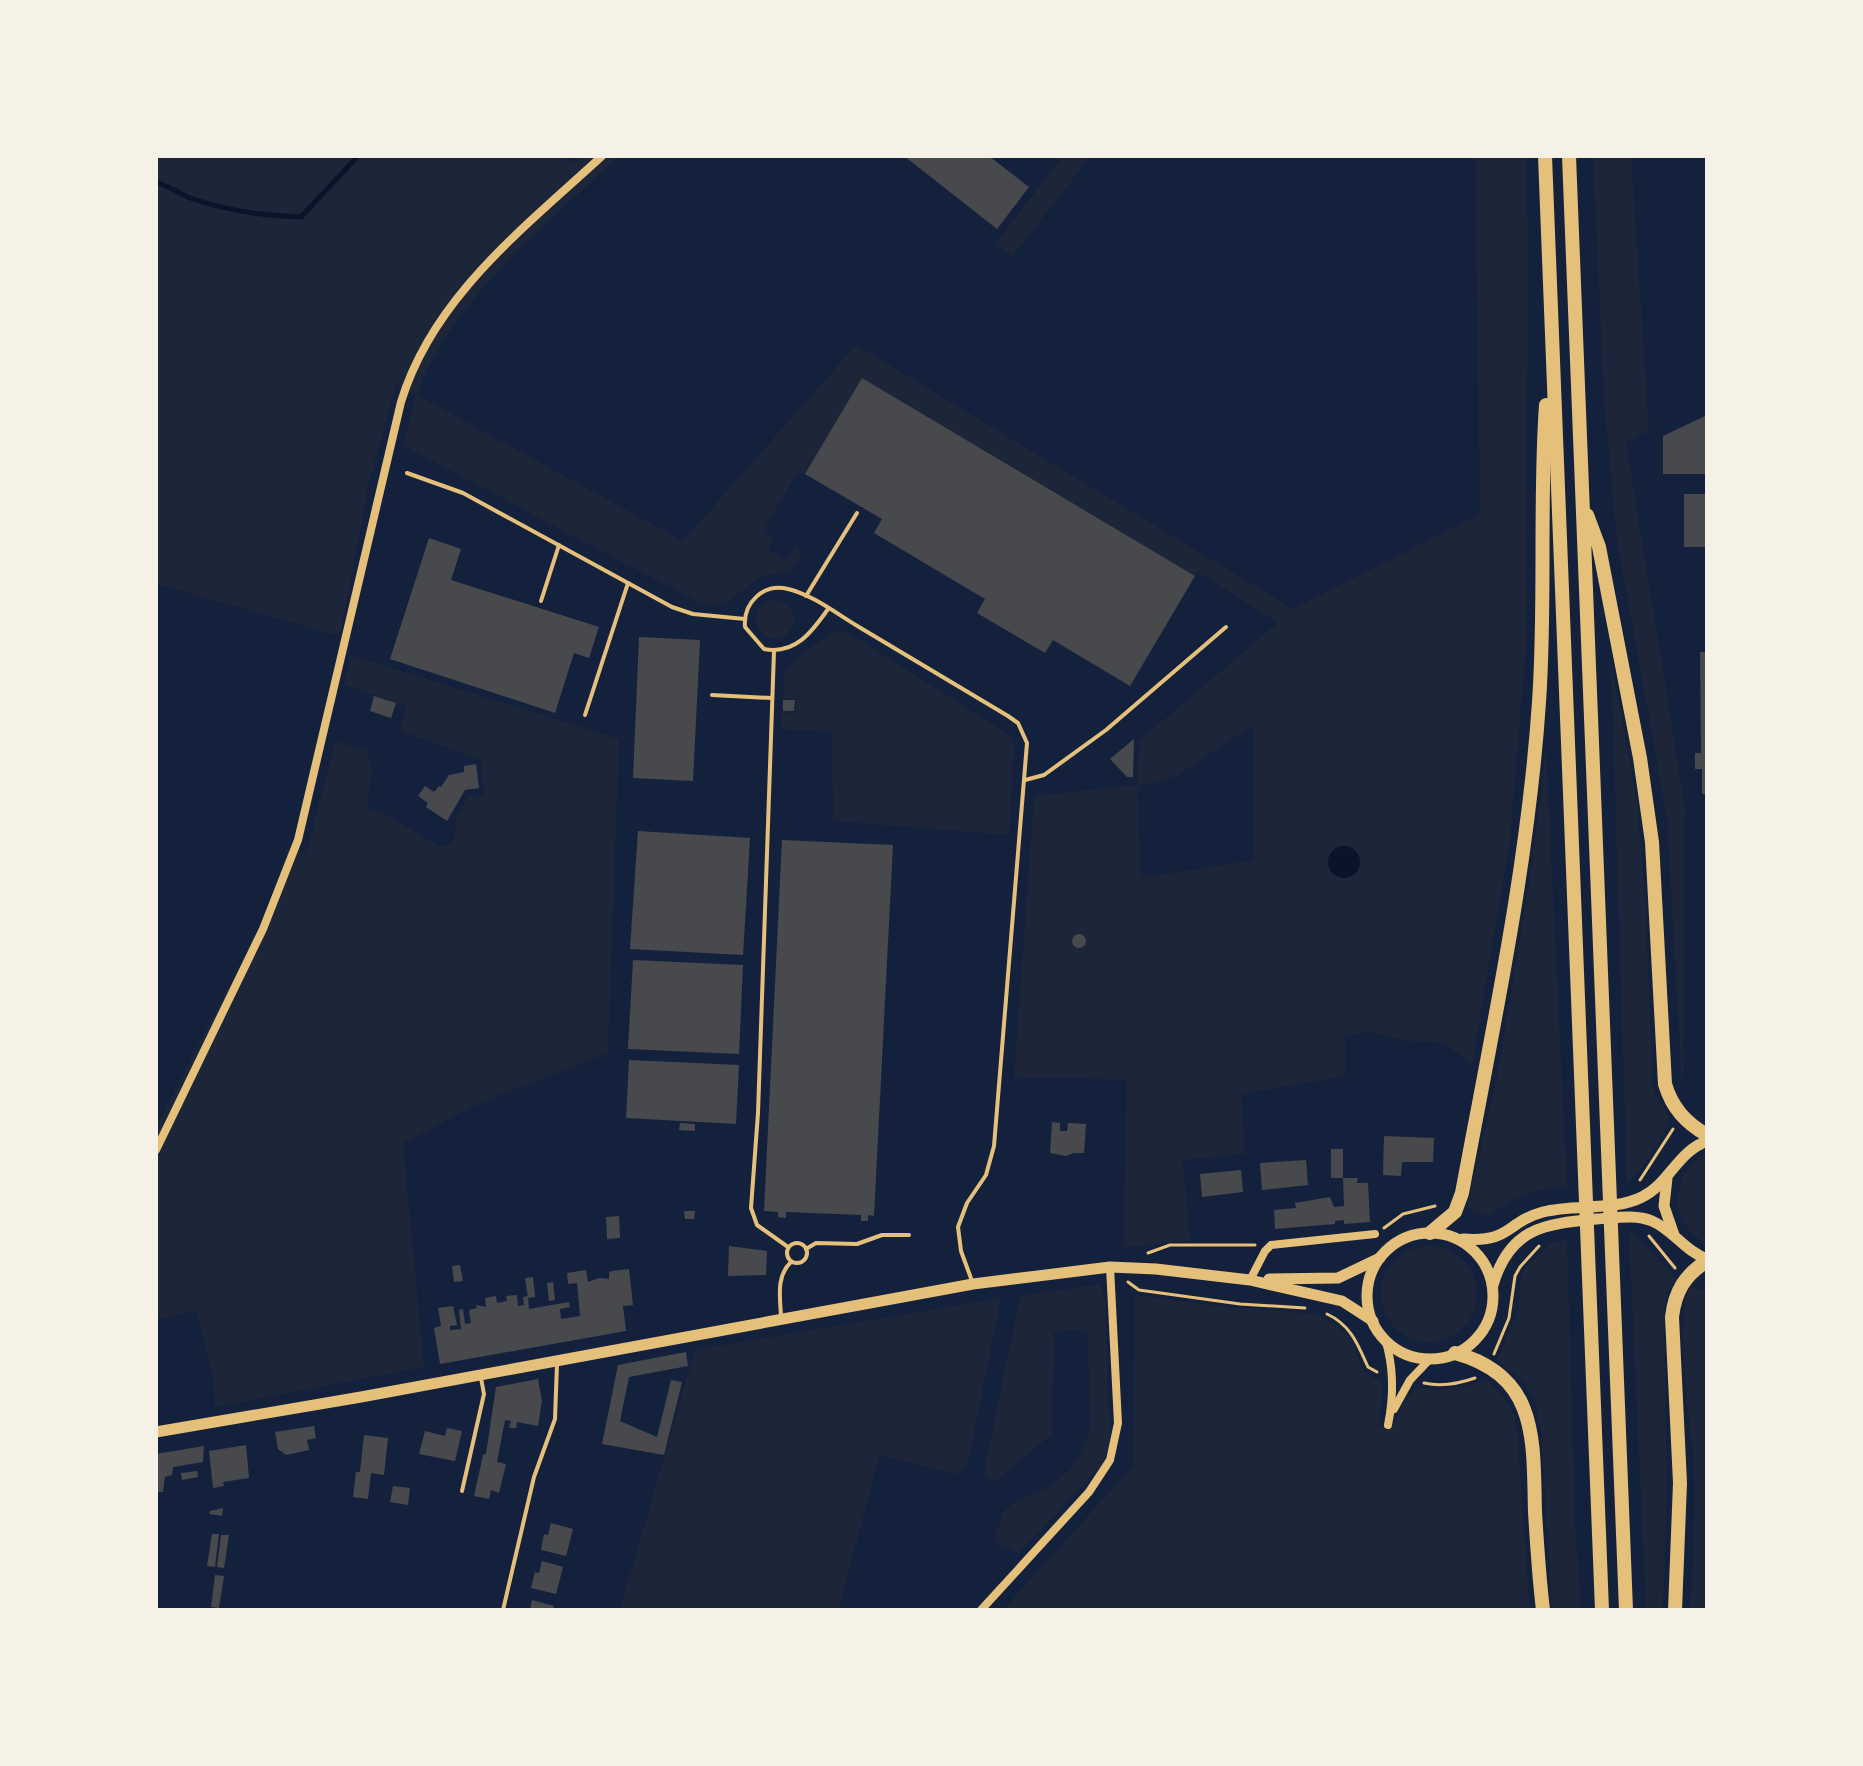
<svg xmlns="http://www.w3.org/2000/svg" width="1863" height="1766" font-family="Manrope,sans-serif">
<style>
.green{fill:#1d2539;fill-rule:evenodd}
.water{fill:#0b132b}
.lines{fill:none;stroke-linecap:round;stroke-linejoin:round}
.stream{stroke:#0b132b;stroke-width:5}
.building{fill:#48494c}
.path{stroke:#e5c07b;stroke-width:3}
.service{stroke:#e5c07b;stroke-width:4}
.minor{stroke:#e5c07b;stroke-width:8}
.secondary{stroke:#e5c07b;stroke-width:11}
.trunk{stroke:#e5c07b;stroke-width:14}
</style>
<rect width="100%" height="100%" fill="#14213d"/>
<g class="green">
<path d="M156,156H562L572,164L580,156H619C548,224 451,299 417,395L683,541L856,345L1293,609L1480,514L1475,156H1525L1528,236L1526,647L1510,838L1472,1065L1444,1042L1407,1041L1368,1032L1345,1036V1076L1241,1094L1245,1154L1183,1160L1190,1241L1123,1247L1127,1080L1014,1077L1034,796L1137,785L1140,740L1278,623L1198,572L1195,576L862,378L805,474L798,471L763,532L774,538L768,550L787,560L795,548L801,552C798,575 782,571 765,576C745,582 731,610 707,604C699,603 691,597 684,594C661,582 637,570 614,558C543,520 473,482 403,445L416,395L396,383L368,487L340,636L156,584ZM1253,725L1254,860L1141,878L1137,786L1177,776Z"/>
<polygon points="1063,156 1091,156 1012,257 996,243"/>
<polygon points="1593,156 1631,156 1649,431 1626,442 1685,808 1683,1102 1667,818 1617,539 1604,398"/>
<circle cx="775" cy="619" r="19"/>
<path d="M839,631L847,632L1011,736L1014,742L1009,835L833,821L832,732L781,729V713H796V699L783,698C784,690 782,678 786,672C792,658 825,636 839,631Z"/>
<path d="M350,655L619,739L608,1053L480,1103L403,1143L424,1367L215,1407L213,1378L196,1311L156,1319V1128L268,909L290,844L306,855L335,741L367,751L372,771L367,809L387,815L439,846L449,845C456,836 457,830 455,819L468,797L484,794L481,759L400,731L407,706L344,685Z"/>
<path d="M1611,660L1637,802L1645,897L1653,1090L1670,1118C1659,1143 1648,1165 1627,1183Z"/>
<path d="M1546,748L1567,1187C1537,1187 1512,1198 1488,1216L1467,1208L1497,1077L1530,877Z"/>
<path d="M1707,1154V1244C1668,1224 1668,1174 1707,1154Z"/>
<polygon points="1629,1233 1636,1234 1676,1279 1666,1294 1664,1314 1667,1470 1663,1610 1646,1610"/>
<polygon points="1567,1240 1575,1523 1581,1610 1552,1610 1541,1429 1534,1398 1523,1380 1497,1360 1519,1308 1520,1282 1525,1268 1551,1243"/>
<circle cx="1429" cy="1294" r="48"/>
<polygon points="1101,1284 1105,1299 1110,1437 1104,1463 1019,1553 994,1541 1002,1514 1013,1503 1052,1485 1070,1470 1084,1446 1091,1426 1087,1329 1054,1332 1052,1434 994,1482 984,1474 1020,1296"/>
<path d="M1690,1287L1707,1291V1610H1690C1694,1563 1695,1517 1694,1469C1692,1424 1673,1325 1690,1287Z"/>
<path d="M1135,1295L1236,1308L1314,1314L1334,1323L1351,1338L1364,1373L1382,1382L1380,1426H1393L1402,1406L1416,1388C1442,1391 1462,1388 1487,1379L1503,1396L1516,1418L1530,1610H1003L1133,1466Z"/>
<polygon points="1001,1298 967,1467 958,1474 879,1455 839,1610 620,1610 695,1350"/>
</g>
<circle class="water" cx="1344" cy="862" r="16"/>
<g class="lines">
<path class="stream" d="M156,182C168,186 179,193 190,198C225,210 264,216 301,217L358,156"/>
</g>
<g class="building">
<polygon points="904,156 989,156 1029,187 997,229"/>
<polygon points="862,378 1195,576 1130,686 1053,640 1045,653 977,613 985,599 874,533 882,519 805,474"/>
<polygon points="1707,415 1707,474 1663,474 1663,436"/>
<rect x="1684" y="494" width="23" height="53"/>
<polygon points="429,538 461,549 451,580 599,627 589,658 574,653 555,713 390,659"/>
<polygon points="639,637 700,640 693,781 633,778"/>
<polygon points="1700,652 1707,652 1707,794 1702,794 1702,769 1695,769 1695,753 1701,753"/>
<polygon points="374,696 396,703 391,718 370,711"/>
<polygon points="783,700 795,700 794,711 783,711"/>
<polygon points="1134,739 1133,777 1127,777 1110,759"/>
<polygon points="476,764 479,788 465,790 447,821 426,807 428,803 418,796 425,786 434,792 439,786 441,787 449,775 464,772 464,766"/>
<polygon points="638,831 750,838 743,955 630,949"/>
<polygon points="782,840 893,845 874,1216 868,1215 868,1221 861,1221 861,1215 786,1212 786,1218 778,1217 778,1212 764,1211"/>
<circle cx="1079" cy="941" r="7"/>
<polygon points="633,960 743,965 739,1054 628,1049"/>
<polygon points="629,1060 739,1065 736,1124 626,1118"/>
<polygon points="1052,1122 1060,1123 1060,1131 1067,1131 1068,1123 1086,1124 1084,1153 1074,1153 1066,1156 1050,1153"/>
<polygon points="680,1123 695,1124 695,1131 679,1130"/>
<polygon points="1384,1136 1434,1138 1433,1162 1402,1162 1401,1176 1383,1175"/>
<rect x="1331" y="1149" width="12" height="29"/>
<polygon points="1306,1160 1308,1185 1262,1190 1260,1163"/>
<polygon points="1241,1170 1243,1192 1202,1197 1200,1174"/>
<polygon points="1343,1178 1358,1178 1357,1183 1368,1183 1370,1222 1344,1224 1344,1220 1335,1221 1335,1224 1275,1229 1274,1210 1296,1208 1295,1203 1330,1197 1334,1207 1344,1206"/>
<polygon points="684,1211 695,1211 694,1219 685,1219"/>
<polygon points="619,1216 620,1238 607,1239 606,1217"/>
<polygon points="729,1246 767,1251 766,1275 728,1276"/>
<polygon points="460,1265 463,1281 454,1282 452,1266"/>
<polygon points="629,1269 633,1305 623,1306 626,1331 440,1364 434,1328 441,1326 438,1308 453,1306 457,1325 450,1326 450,1330 461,1329 459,1310 463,1309 465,1324 471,1323 469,1310 477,1308 476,1305 486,1307 485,1298 496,1296 497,1303 507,1301 506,1296 517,1295 518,1306 524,1305 523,1297 528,1296 529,1309 569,1302 570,1307 560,1309 561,1319 580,1316 577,1283 568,1284 567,1273 586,1270 588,1282 599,1278 609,1279 609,1272 612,1271"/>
<polygon points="533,1277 535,1297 528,1298 525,1278"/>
<polygon points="553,1282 555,1300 549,1301 547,1283"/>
<polygon points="686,1352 688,1366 629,1377 620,1421 657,1437 671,1380 682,1382 664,1455 602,1444 618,1365"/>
<polygon points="538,1379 542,1401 538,1426 517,1422 516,1428 509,1428 511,1421 505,1420 497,1462 506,1464 499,1493 491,1490 489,1499 474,1496 483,1455 486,1454 496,1387"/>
<polygon points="314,1426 316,1438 307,1440 309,1450 286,1455 278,1449 275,1432"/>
<polygon points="447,1428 462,1431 455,1461 419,1454 425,1431 445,1436"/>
<polygon points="364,1435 388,1438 384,1475 371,1473 368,1499 353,1497 356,1472 360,1472"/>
<polygon points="246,1445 249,1478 223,1482 224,1486 213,1488 209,1451"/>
<polygon points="204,1446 203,1462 173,1467 172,1475 165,1477 163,1492 156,1492 156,1454"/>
<polygon points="197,1471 198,1477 182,1480 181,1473"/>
<polygon points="393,1486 410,1488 408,1505 390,1502"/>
<polygon points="223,1508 222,1516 209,1514 210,1511"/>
<polygon points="551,1523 573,1529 566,1556 541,1550 544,1534 548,1535"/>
<polygon points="212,1534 219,1534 215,1567 207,1566"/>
<polygon points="221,1535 229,1535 224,1568 217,1567"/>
<polygon points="542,1561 563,1567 556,1594 531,1588 535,1572 539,1573"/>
<polygon points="215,1575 224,1576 219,1608 211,1607"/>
<polygon points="532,1600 554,1606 553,1610 530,1610"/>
</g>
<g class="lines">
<g class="path">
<polyline points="1640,1180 1673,1129"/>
<polyline points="1384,1228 1403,1214 1435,1206"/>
<polyline points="1649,1236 1675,1268"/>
<polyline points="1148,1253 1170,1245 1255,1245"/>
<polyline points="1128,1282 1139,1290 1240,1304 1305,1308"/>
<path d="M1327,1314C1351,1325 1358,1345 1368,1367L1377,1372"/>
<polyline points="1494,1354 1509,1318 1515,1276 1520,1267 1539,1246"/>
<path d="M1424,1383C1442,1387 1458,1384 1475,1378"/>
</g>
<g class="service">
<polyline points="407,473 463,493 672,607 693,614 745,619"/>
<polyline points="806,596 857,513"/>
<polyline points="541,601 559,545"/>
<path d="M828,609C812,632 795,655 764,649L745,627C743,602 764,583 788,589C813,595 837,614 859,627C909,657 958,686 1008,716L1018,723L1027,743L994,1146L986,1175L967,1203L958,1227L961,1251L972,1281"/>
<polyline points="774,651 758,1113 751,1208 757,1225 788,1247"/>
<polyline points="712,695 771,698"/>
<polyline points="585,715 628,583"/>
<polyline points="1025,780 1044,775 1106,730 1226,627"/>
<circle cx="797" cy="1253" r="10"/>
<polyline points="806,1249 816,1243 857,1244 882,1235 909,1235"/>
<path d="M781,1316C780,1297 776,1276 791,1262"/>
<polyline points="462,1491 484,1394 481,1378"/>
<polyline points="503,1610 534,1477 555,1419 557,1364"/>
</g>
<g class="minor">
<path d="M156,1150L263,929L298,840L401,402C433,297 524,228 602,156"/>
<polyline points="1250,1280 1265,1251 1271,1245 1375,1234"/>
<path d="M1385,1339C1394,1367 1394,1395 1388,1425"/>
<polyline points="1394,1409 1410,1380 1430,1359"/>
<polyline points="981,1610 1089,1492 1110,1460 1118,1423 1110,1267"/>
</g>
<g class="secondary">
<polyline points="1667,1178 1664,1206 1674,1235"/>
<circle cx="1430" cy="1296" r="63"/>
<path d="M1463,1239C1511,1243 1506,1222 1543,1212C1573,1204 1615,1211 1642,1197C1669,1184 1677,1152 1707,1141"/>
<polyline points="1269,1279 1338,1278 1380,1258"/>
<path d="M1493,1285C1510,1227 1545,1224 1597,1219C1615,1218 1635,1214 1652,1221C1673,1230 1685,1251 1707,1259"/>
<polyline points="156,1432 361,1397 973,1284 1110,1267 1156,1269 1250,1280 1342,1301 1373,1321"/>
</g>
<g class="trunk">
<polyline points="1545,156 1602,1610"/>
<polyline points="1569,156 1626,1610"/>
<path d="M1587,515L1599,547L1640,758L1652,842L1665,1084C1672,1108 1686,1123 1707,1135"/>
<path d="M1430,1233L1455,1212L1462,1193C1492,1031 1528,867 1539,702C1546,603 1539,504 1546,405"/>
<path d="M1455,1353C1539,1376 1533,1440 1535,1512C1537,1545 1539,1577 1543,1610"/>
<path d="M1675,1610L1680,1483L1672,1317C1675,1291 1685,1275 1707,1261"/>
</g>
</g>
<rect width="1863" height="1766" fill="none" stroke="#f6f1e7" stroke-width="316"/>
</svg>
